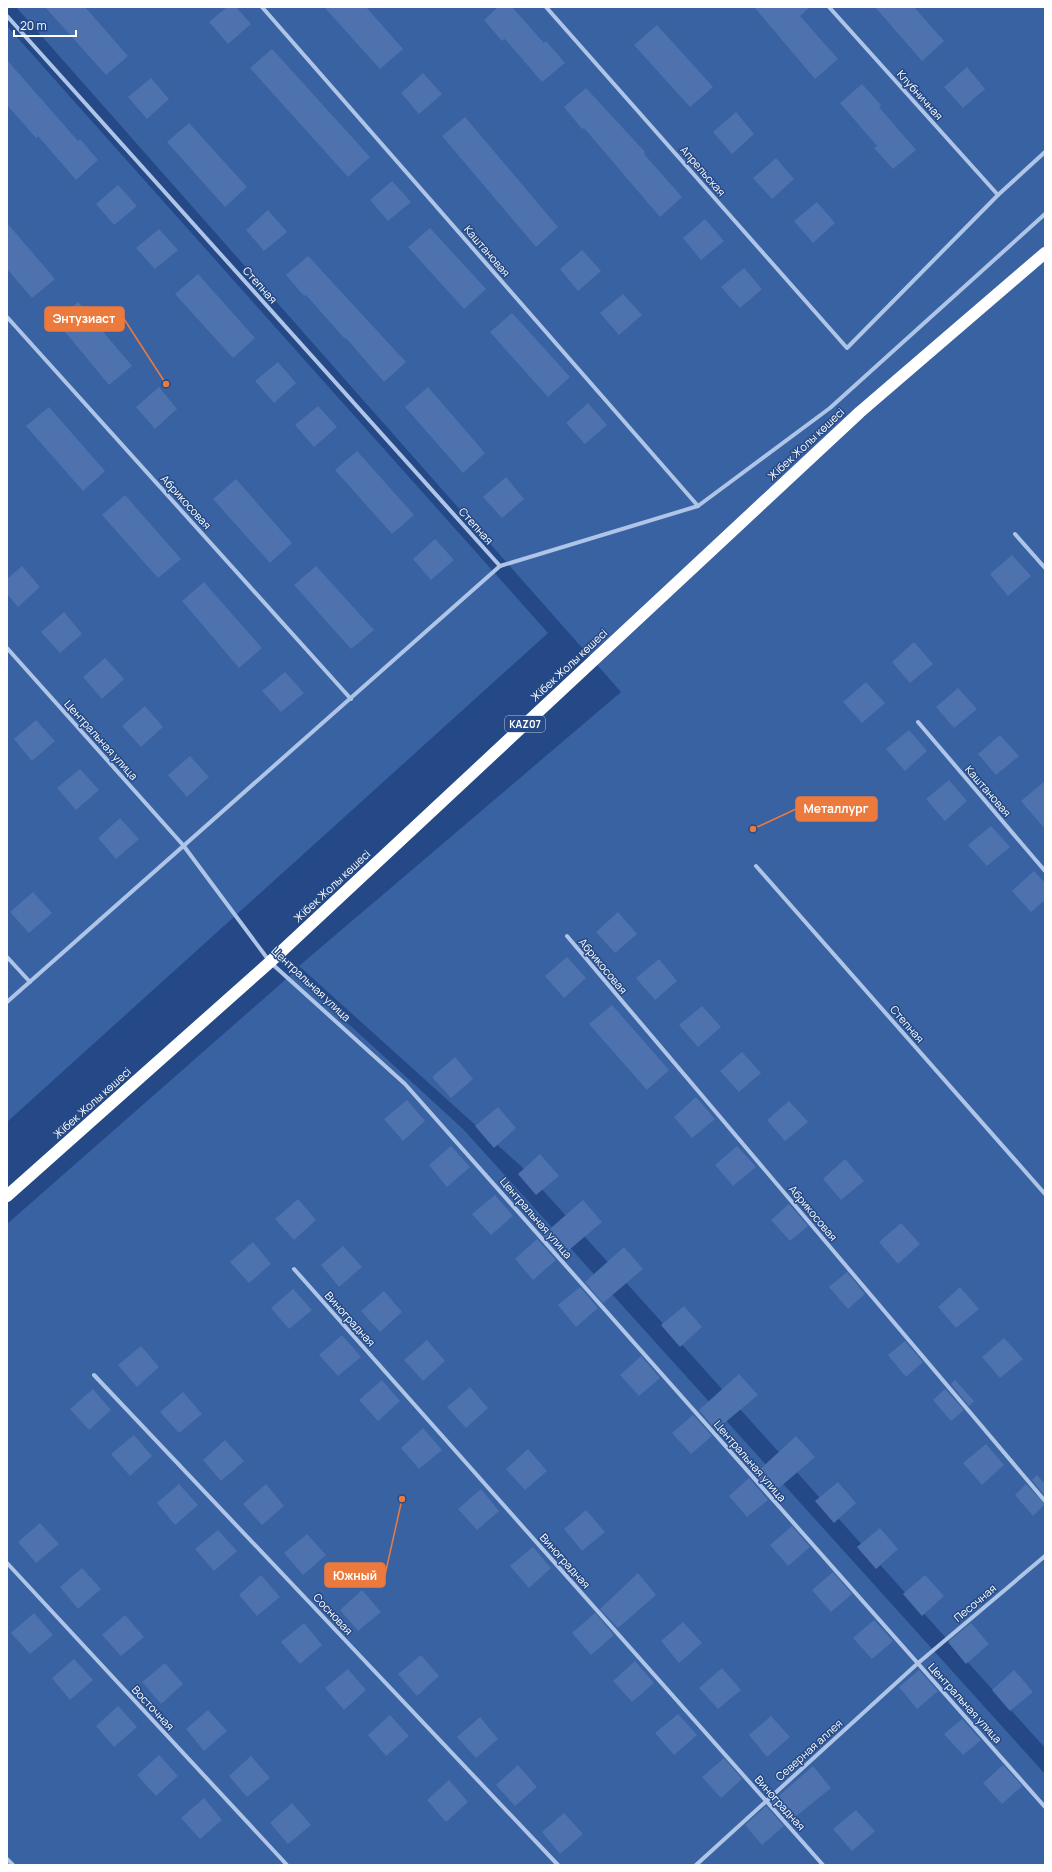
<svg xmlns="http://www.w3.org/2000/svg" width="1052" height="1872" font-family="Manrope,sans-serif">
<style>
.green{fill:#3962a2}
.building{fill:#4d72ae}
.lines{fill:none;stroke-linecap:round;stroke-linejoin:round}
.street{stroke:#afc5e8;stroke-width:4}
.highway{stroke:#fff;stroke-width:12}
.labels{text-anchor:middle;stroke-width:3;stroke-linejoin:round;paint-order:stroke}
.shield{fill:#244986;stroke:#bdc8db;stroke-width:1}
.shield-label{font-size:10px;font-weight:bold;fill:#fff}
.street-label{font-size:11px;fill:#fff;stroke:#244986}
.leader{fill:none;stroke:#ed7a3d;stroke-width:1.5}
.callout-dot{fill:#ed7a3d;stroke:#244986;stroke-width:1.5}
.callout{fill:#ed7a3d;stroke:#ed7a3d;stroke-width:1.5}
.callout-label{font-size:12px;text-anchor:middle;font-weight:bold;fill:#fff}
</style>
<rect width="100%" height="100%" fill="#244986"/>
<g class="green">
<polygon points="16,7 1045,7 1045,1748 522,1167 299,966 621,692"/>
<polygon points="7,26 548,633 7,1122"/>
<polygon points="293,973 463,1129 1045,1774 1045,1865 7,1865 7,1224"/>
</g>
<g class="building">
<polygon points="45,7 85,7 128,56 106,75"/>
<polygon points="227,7 236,7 251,24 228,44 209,22"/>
<polygon points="324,7 366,7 403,49 380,69"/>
<polygon points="498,7 512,7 544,43 546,41 565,63 542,82 505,39 502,41 484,20"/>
<polygon points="754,7 810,7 800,16 838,59 815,79"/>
<polygon points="875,7 914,7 944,41 922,61"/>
<polygon points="657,25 713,87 690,107 634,45"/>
<polygon points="272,49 370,157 348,177 250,68"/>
<polygon points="7,60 78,141 80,139 98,160 76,180 38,136 36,138 7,105"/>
<polygon points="967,67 985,89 963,108 944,87"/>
<polygon points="423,73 442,94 419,114 401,93"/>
<polygon points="151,78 169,99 147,119 128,97"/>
<polygon points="862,84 881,105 879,107 916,150 893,169 874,148 877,146 840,103"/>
<polygon points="586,88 645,152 644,154 682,197 660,217 584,128 582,129 564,107"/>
<polygon points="736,112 754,134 732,154 713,132"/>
<polygon points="465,117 558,227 536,247 442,136"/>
<polygon points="189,123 247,187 225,207 167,142"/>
<polygon points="776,158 794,179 772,199 753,178"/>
<polygon points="392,181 411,202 388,221 370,200"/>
<polygon points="118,185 137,206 114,225 96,204"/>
<polygon points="817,202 835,223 813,243 794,221"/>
<polygon points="268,210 287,232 264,251 246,230"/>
<polygon points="705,219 724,241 701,260 683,238"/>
<polygon points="7,223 55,279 32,298 7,269"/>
<polygon points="430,228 486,289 464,309 408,247"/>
<polygon points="159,229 178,250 155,269 136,248"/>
<polygon points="582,250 601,271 578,291 560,269"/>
<polygon points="308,256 406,362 384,382 346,338 345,339 306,295 304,296 286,275"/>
<polygon points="744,268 762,289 740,308 721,287"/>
<polygon points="198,274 255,338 233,358 175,294"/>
<polygon points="623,294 642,315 619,335 600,313"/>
<polygon points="78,302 132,366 109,385 56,321"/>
<polygon points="512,313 570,377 548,397 490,332"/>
<polygon points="278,362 296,383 274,403 255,381"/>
<polygon points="159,387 177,409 155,429 136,407"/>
<polygon points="428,387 485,453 463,473 405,407"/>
<polygon points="588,403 607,425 585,444 566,423"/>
<polygon points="318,406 337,427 314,447 295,425"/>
<polygon points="49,407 105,471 83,491 26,426"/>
<polygon points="357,451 414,515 392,534 335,470"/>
<polygon points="506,477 524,499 502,518 483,497"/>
<polygon points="236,479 292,543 270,563 213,499"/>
<polygon points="125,495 181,559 158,578 102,515"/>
<polygon points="435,539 454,560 431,580 413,559"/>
<polygon points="1012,555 1031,576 1008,596 990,574"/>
<polygon points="22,566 40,587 18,607 7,594 7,579"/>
<polygon points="316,566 374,630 351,649 294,585"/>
<polygon points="204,582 262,648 239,668 182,601"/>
<polygon points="64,612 82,634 60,653 41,632"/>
<polygon points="914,642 933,664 910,683 892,662"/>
<polygon points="105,658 124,679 102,699 83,677"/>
<polygon points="285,672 304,693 281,712 262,691"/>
<polygon points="866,682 885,703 862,723 843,702"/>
<polygon points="958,688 977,709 954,728 936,707"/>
<polygon points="145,706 163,727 141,747 122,726"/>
<polygon points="36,720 55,741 32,761 14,739"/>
<polygon points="909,730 927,751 905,771 886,749"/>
<polygon points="1000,735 1019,756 996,775 978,754"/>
<polygon points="190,756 209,777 187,797 168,775"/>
<polygon points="80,769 99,790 76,810 57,788"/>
<polygon points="949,780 967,801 945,821 926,799"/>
<polygon points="1045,781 1045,829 1021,801"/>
<polygon points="120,818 139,839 116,859 98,838"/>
<polygon points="991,826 1010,847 987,866 968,845"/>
<polygon points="1034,871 1045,883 1045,900 1031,912 1012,891"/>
<polygon points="33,892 52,913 29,933 10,912"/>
<polygon points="618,912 637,934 615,953 596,932"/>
<polygon points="567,957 586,978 564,998 545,976"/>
<polygon points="659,959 677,981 655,1000 636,978"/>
<polygon points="612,1005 669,1070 647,1090 589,1024"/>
<polygon points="702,1006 721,1027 698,1047 679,1025"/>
<polygon points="742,1052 761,1073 739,1092 720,1071"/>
<polygon points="455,1057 473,1079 451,1098 432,1077"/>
<polygon points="696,1097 715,1119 692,1138 674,1117"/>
<polygon points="407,1100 425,1121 403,1141 384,1119"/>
<polygon points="789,1101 808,1122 785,1141 767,1120"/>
<polygon points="498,1107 516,1128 494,1148 475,1126"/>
<polygon points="451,1146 470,1167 447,1187 429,1165"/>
<polygon points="737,1146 756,1167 733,1186 715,1165"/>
<polygon points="540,1154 559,1176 536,1195 518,1174"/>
<polygon points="845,1159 864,1181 841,1200 823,1179"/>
<polygon points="495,1195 513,1216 491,1235 472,1214"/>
<polygon points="298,1199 316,1220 294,1240 275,1219"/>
<polygon points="583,1200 602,1222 562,1256 543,1235"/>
<polygon points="789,1204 808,1226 790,1241 771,1220"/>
<polygon points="901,1223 920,1244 898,1264 879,1242"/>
<polygon points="537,1239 556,1260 533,1280 515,1259"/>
<polygon points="253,1242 271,1264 249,1283 230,1262"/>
<polygon points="343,1246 362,1267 339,1287 321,1265"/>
<polygon points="624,1247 643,1269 603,1303 585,1282"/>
<polygon points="847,1272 865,1294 848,1309 829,1287"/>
<polygon points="580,1287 598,1308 576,1327 558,1305"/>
<polygon points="960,1287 979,1309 956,1328 938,1307"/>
<polygon points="293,1289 312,1310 289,1329 271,1308"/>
<polygon points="384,1291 402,1312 380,1332 361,1311"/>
<polygon points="684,1306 702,1327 680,1347 661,1325"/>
<polygon points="342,1335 361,1357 338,1376 319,1355"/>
<polygon points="1004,1338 1023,1359 1000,1378 982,1357"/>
<polygon points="427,1340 445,1361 423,1381 404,1360"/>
<polygon points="905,1341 923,1362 906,1377 888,1355"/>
<polygon points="141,1346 159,1367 137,1387 118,1365"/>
<polygon points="641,1356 660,1378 639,1396 620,1375"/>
<polygon points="739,1374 758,1395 716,1430 699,1410"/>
<polygon points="382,1380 400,1401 378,1421 359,1400"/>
<polygon points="955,1380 974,1401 969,1406 951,1384"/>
<polygon points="470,1387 488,1408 466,1428 447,1407"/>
<polygon points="93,1389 111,1410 89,1430 70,1409"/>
<polygon points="945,1389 964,1410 951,1421 933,1400"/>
<polygon points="183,1392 202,1414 179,1433 160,1412"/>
<polygon points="693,1415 712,1436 691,1454 672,1433"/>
<polygon points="423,1428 442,1450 419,1469 401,1448"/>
<polygon points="134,1435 152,1456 130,1476 111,1454"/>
<polygon points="796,1436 815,1457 772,1494 755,1474"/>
<polygon points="225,1440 244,1461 221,1481 203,1460"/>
<polygon points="986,1444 1004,1465 982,1485 963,1463"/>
<polygon points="528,1449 547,1471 525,1490 506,1469"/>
<polygon points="1037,1475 1045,1484 1045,1496 1032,1480"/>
<polygon points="749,1478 768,1500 747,1517 729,1496"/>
<polygon points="838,1482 856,1503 834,1523 815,1501"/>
<polygon points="179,1484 198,1505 175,1525 157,1503"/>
<polygon points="266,1484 284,1506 262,1525 243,1504"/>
<polygon points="1026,1484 1045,1504 1033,1516 1015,1495"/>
<polygon points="481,1489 499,1511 477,1530 458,1509"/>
<polygon points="586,1510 605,1532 582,1551 564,1529"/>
<polygon points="40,1523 59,1544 36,1563 18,1542"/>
<polygon points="792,1526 810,1547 788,1566 770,1545"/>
<polygon points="880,1528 898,1549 876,1569 857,1547"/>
<polygon points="218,1530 237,1551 214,1571 195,1549"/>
<polygon points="307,1534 326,1555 303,1575 284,1553"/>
<polygon points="533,1547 551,1568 529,1588 510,1566"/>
<polygon points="82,1568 101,1589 78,1609 60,1587"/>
<polygon points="833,1572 852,1594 831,1612 812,1590"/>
<polygon points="638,1573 656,1595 618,1628 600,1609"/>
<polygon points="261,1575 280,1597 257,1616 239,1595"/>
<polygon points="925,1575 944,1596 922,1616 903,1594"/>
<polygon points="362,1590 381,1612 358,1631 340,1610"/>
<polygon points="34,1613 53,1635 30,1654 11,1633"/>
<polygon points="595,1613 614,1635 591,1655 572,1633"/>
<polygon points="125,1615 144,1637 121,1656 102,1635"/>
<polygon points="874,1620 893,1641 872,1659 853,1638"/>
<polygon points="683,1622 702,1643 679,1663 661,1641"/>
<polygon points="304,1623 322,1645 300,1664 281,1642"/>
<polygon points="971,1623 989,1644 966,1664 948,1642"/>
<polygon points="421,1655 439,1676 417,1696 398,1674"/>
<polygon points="74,1659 93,1680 70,1700 52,1678"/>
<polygon points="635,1661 654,1683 632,1702 613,1681"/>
<polygon points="165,1663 183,1684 161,1704 142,1682"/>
<polygon points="722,1668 741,1690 718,1709 699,1688"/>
<polygon points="348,1669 366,1690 344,1710 325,1688"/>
<polygon points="919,1670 938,1691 917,1709 899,1687"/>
<polygon points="1014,1670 1033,1692 1010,1711 992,1690"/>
<polygon points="118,1706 137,1727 114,1747 96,1726"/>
<polygon points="208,1710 227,1731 204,1751 186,1729"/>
<polygon points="678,1714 697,1735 674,1755 655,1733"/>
<polygon points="390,1715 409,1736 386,1756 368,1735"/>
<polygon points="771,1716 790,1737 767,1757 749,1735"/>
<polygon points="480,1717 498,1739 476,1758 457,1737"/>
<polygon points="962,1719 981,1740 963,1755 944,1734"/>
<polygon points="159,1755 178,1776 156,1796 137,1775"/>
<polygon points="251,1756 270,1778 247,1797 229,1776"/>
<polygon points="724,1758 742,1779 721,1798 702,1777"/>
<polygon points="518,1765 537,1787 515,1806 496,1785"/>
<polygon points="1003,1765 1022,1786 1002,1804 983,1783"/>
<polygon points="813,1766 831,1788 789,1822 772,1802"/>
<polygon points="449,1780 468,1802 446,1822 427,1800"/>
<polygon points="204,1798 222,1820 200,1839 181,1818"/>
<polygon points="292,1803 311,1825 288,1844 270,1823"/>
<polygon points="766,1806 784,1826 762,1845 745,1825"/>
<polygon points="856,1810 875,1831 852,1851 833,1829"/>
<polygon points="564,1813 583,1834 560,1854 542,1832"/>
</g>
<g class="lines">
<g class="street">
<polyline points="262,7 698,506"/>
<polyline points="546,7 847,348 998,195 1045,152"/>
<polyline points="829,7 998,195"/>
<polyline points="7,16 500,566"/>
<polyline points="7,317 351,699"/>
<polyline points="1015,534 1045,568"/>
<polyline points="7,648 183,845 270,962 405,1084 1045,1807"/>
<polyline points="918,722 1045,871"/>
<polyline points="756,866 1045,1194"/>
<polyline points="567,936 1045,1501"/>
<polyline points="7,957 30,982"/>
<polyline points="7,1002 500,566 698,506 830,408 1045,214"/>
<polyline points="294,1269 823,1865"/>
<polyline points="94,1375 558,1865"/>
<polyline points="7,1563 287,1865"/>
<polyline points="7,1859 13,1865"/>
<polyline points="696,1865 917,1664 1045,1556"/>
</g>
<polyline class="highway" points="7,1196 270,962 860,412 1045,253"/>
</g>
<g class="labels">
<rect class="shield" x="505" y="716" width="40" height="16" rx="3"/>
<g class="shield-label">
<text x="525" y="728">KAZ07</text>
</g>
<g class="street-label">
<text transform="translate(920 95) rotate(48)" y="4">Клубничная</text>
<text transform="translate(703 171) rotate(49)" y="4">Апрельская</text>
<text transform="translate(487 251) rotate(49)" y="4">Каштановая</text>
<text transform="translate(260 285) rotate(48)" y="4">Степная</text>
<text transform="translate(806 444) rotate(-43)" y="4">Жібек Жолы көшесі</text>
<text transform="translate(186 502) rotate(48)" y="4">Абрикосовая</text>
<text transform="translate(476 526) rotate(48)" y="4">Степная</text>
<text transform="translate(569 665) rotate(-43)" y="4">Жібек Жолы көшесі</text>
<text transform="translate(101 740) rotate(48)" y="4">Центральная улица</text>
<text transform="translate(988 791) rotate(49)" y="4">Каштановая</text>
<text transform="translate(332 886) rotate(-43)" y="4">Жібек Жолы көшесі</text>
<text transform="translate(603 966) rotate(50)" y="4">Абрикосовая</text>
<text transform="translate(311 984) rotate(43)" y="4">Центральная улица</text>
<text transform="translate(907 1024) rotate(49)" y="4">Степная</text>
<text transform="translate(92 1103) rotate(-42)" y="4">Жібек Жолы көшесі</text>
<text transform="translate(813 1213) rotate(50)" y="4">Абрикосовая</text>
<text transform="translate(536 1218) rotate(49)" y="4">Центральная улица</text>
<text transform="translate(350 1319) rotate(48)" y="4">Виноградная</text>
<text transform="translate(750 1461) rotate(49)" y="4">Центральная улица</text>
<text transform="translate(565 1561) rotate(48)" y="4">Виноградная</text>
<text transform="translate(975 1603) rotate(-40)" y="4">Песочная</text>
<text transform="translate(333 1614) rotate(47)" y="4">Сосновая</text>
<text transform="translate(965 1703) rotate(48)" y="4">Центральная улица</text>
<text transform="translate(153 1708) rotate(47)" y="4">Восточная</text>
<text transform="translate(809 1750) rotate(-42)" y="4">Северная аллея</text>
<text transform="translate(780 1803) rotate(48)" y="4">Виноградная</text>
</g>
</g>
<path class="leader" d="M166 384L124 319M753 829L796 809M402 1499L385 1575"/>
<g class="callout-dot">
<circle cx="166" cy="384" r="4"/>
<circle cx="753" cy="829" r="4"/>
<circle cx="402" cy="1499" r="4"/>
</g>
<g class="callout">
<rect x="45" y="307" width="79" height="24" rx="4"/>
<rect x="796" y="797" width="81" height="24" rx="4"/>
<rect x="325" y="1563" width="60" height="24" rx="4"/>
</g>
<g class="callout-label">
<text x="84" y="323">Энтузиаст</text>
<text x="836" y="813">Металлург</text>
<text x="355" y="1580">Южный</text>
</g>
<rect width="1052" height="1872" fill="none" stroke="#ffffff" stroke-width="16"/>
<path d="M14 30v6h62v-6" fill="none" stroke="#ffffff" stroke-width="2"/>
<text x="20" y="30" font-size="12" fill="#ffffff" stroke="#244986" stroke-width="3" paint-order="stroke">20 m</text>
</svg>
